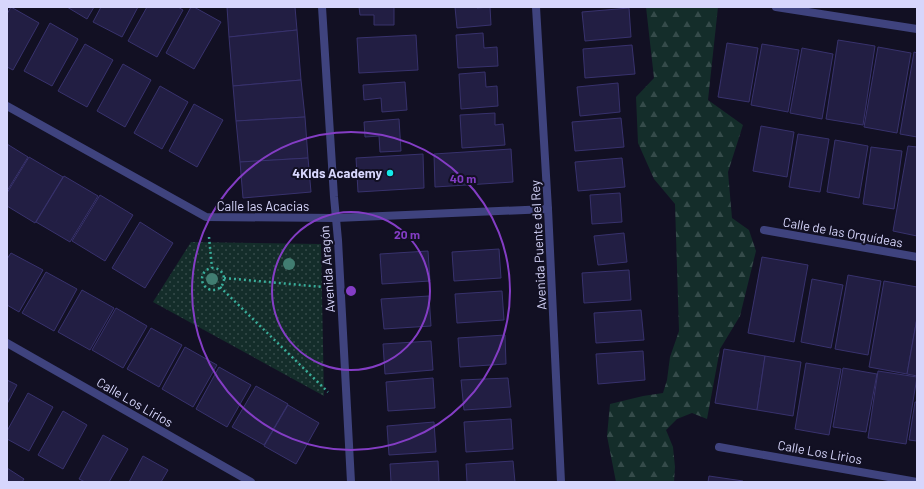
<svg xmlns="http://www.w3.org/2000/svg" width="924" height="489" font-family="Barlow,sans-serif">
<style>
.grass{fill:url(#grass-dots)}
.forest{fill:url(#forest-firs)}
.building{fill:#221e43;stroke:#38326d}
.lines{fill:none;stroke-linecap:round;stroke-linejoin:round}
.path{stroke:#39ad9a;stroke-width:2.5;stroke-dasharray:2 3;stroke-linecap:butt}
.minor{stroke:#3f437e;stroke-width:8}
.tree{fill:#417d71}
.ring{fill:none;stroke:#843dc5;stroke-width:2}
.poi-dot{fill:#14eaea;stroke:#121023;stroke-width:1.5}
.labels{text-anchor:middle;stroke-width:4;stroke-linejoin:round;paint-order:stroke}
.poi-label{font-size:13px;font-weight:bold;fill:#d7d6fc;stroke:#121023;text-anchor:end}
.street-label{font-size:13px;fill:#d7d6fc;stroke:#121023}
.centre{fill:#843dc5;stroke:#121023;stroke-width:2}
.ring-label{font-size:12px;text-anchor:middle;font-weight:bold;fill:#843dc5;stroke:#121023;stroke-width:4;stroke-linejoin:round;paint-order:stroke}
</style>
<defs>
<pattern id="grass-dots" width="8" height="8" patternUnits="userSpaceOnUse"><rect width="8" height="8" fill="#142d2a"/><path d="M2 2h.1M6 6h.1" fill="none" stroke="#354b4a" stroke-width="1.8" stroke-linecap="round"/></pattern>
<pattern id="forest-firs" width="22" height="20" patternUnits="userSpaceOnUse"><rect width="22" height="20" fill="#142d2a"/><path d="M5 1l3.5 6h-7zM16 11l3.5 6h-7z" fill="#354b4a"/></pattern>
</defs>
<rect width="100%" height="100%" fill="#121023"/>
<polygon class="grass" points="191,242 321,244 324,396 153,302"/>
<polygon class="forest" points="646,7 718,7 708,100 743,125 728,172 732,218 749,230 756,251 740,316 720,349 707,419 692,413 677,419 666,430 673,447 675,467 674,482 616,482 607,436 610,404 643,396 663,393 667,380 670,357 679,331 675,204 654,179 638,143 636,97 654,78"/>
<g class="building">
<polygon points="11,7 39,23 13,70 7,67 7,14"/>
<polygon points="67,7 94,7 87,19"/>
<polygon points="101,7 138,7 122,37 93,22"/>
<polygon points="147,7 178,7 183,10 157,57 128,41"/>
<polygon points="191,7 194,7 221,22 194,69 166,53"/>
<polygon points="227,7 295,7 297,30 229,37"/>
<polygon points="359,7 394,7 394,25 374,25 374,15 360,15"/>
<polygon points="455,7 477,7 477,8 490,7 491,25 457,28"/>
<polygon points="629,8 631,37 585,41 582,12"/>
<polygon points="50,23 78,39 52,86 24,71"/>
<polygon points="297,30 301,80 233,86 229,37"/>
<polygon points="483,33 484,48 497,47 498,66 458,68 456,35"/>
<polygon points="416,35 418,70 359,73 357,38"/>
<polygon points="838,40 875,46 863,125 826,119"/>
<polygon points="727,43 758,48 749,102 718,97"/>
<polygon points="85,44 113,60 87,107 58,91"/>
<polygon points="762,44 799,50 788,112 751,105"/>
<polygon points="632,45 635,74 585,78 583,49"/>
<polygon points="878,47 911,53 897,133 864,127"/>
<polygon points="802,48 833,54 822,119 790,113"/>
<polygon points="914,52 917,53 917,137 900,134"/>
<polygon points="123,64 151,80 125,127 97,111"/>
<polygon points="485,72 486,87 497,86 498,106 461,109 459,74"/>
<polygon points="301,80 305,117 236,121 233,86"/>
<polygon points="405,82 407,110 382,112 381,98 364,100 363,85"/>
<polygon points="618,83 620,112 580,116 577,87"/>
<polygon points="160,86 188,102 162,149 134,133"/>
<polygon points="194,104 223,120 197,167 169,151"/>
<polygon points="495,113 495,125 503,124 505,145 462,148 460,115"/>
<polygon points="305,117 308,158 240,162 236,121"/>
<polygon points="621,118 624,147 575,151 572,122"/>
<polygon points="399,119 401,151 380,152 379,136 365,137 364,122"/>
<polygon points="761,126 794,132 787,177 753,171"/>
<polygon points="798,134 829,139 820,192 789,187"/>
<polygon points="835,140 868,146 859,198 827,192"/>
<polygon points="7,144 28,157 7,191"/>
<polygon points="908,146 917,147 917,236 893,231"/>
<polygon points="871,147 902,151 894,209 863,204"/>
<polygon points="511,149 513,182 435,187 434,154"/>
<polygon points="423,154 424,188 358,192 356,158"/>
<polygon points="29,157 63,177 35,223 7,206 7,193"/>
<polygon points="308,158 311,192 243,198 240,162"/>
<polygon points="622,158 625,187 578,191 575,162"/>
<polygon points="64,176 98,196 70,242 36,222"/>
<polygon points="620,193 622,222 592,224 590,195"/>
<polygon points="100,195 133,215 105,261 72,241"/>
<polygon points="140,222 173,243 145,288 112,268"/>
<polygon points="624,233 627,262 598,265 594,236"/>
<polygon points="499,249 501,278 454,281 452,252"/>
<polygon points="428,251 430,281 382,284 380,254"/>
<polygon points="11,253 43,270 19,312 7,305 7,259"/>
<polygon points="762,257 808,265 794,342 748,333"/>
<polygon points="629,270 631,300 584,303 582,273"/>
<polygon points="46,272 77,289 54,331 22,313"/>
<polygon points="848,275 881,281 868,355 835,349"/>
<polygon points="812,279 843,285 831,348 801,342"/>
<polygon points="884,281 917,287 917,318 907,374 869,367"/>
<polygon points="82,290 114,308 90,350 58,332"/>
<polygon points="502,291 504,320 457,323 455,294"/>
<polygon points="429,296 431,326 384,329 381,299"/>
<polygon points="116,308 147,326 123,368 92,350"/>
<polygon points="641,310 644,340 596,343 594,313"/>
<polygon points="917,318 917,376 907,374"/>
<polygon points="151,328 182,345 159,387 127,369"/>
<polygon points="505,335 506,364 460,367 458,338"/>
<polygon points="431,341 433,370 385,374 383,344"/>
<polygon points="185,347 217,365 193,407 162,389"/>
<polygon points="724,349 765,356 757,410 715,403"/>
<polygon points="643,351 645,380 598,384 596,354"/>
<polygon points="765,356 801,362 793,416 757,410"/>
<polygon points="806,363 841,369 829,435 795,429"/>
<polygon points="219,367 251,385 227,427 196,409"/>
<polygon points="843,368 877,374 866,432 833,427"/>
<polygon points="878,371 917,377 906,444 868,438"/>
<polygon points="433,378 435,408 388,411 386,382"/>
<polygon points="508,378 511,407 464,410 461,380"/>
<polygon points="7,380 17,385 7,404"/>
<polygon points="256,386 288,404 264,445 232,427"/>
<polygon points="28,393 53,407 29,451 7,439 7,431"/>
<polygon points="915,402 917,402 917,441 909,440"/>
<polygon points="288,405 319,423 296,464 264,446"/>
<polygon points="63,411 87,425 63,469 38,455"/>
<polygon points="511,419 513,449 466,452 464,422"/>
<polygon points="434,422 436,452 389,455 387,426"/>
<polygon points="103,435 128,449 109,482 85,482 79,479"/>
<polygon points="143,456 168,470 161,482 129,482"/>
<polygon points="438,461 439,482 391,482 390,464"/>
<polygon points="513,461 515,482 467,482 466,464"/>
<polygon points="7,468 24,479 22,482 7,482"/>
<polygon points="709,476 743,481 743,482 708,482"/>
</g>
<g class="lines">
<g class="path">
<polyline points="209,237 212,268"/>
<circle cx="213" cy="279" r="11"/>
<polyline points="224,278 323,287"/>
<polyline points="220,287 328,392"/>
</g>
<g class="minor">
<polyline points="322,7 334,197 338,240 351,482"/>
<polyline points="536,7 548,209 561,482"/>
<polyline points="776,7 917,29"/>
<polyline points="7,106 206,217 336,218 548,209"/>
<polyline points="764,230 917,257"/>
<polyline points="7,343 251,482"/>
<polyline points="719,447 917,482"/>
</g>
</g>
<g class="tree">
<circle cx="289" cy="264" r="6"/>
<circle cx="212" cy="279" r="6"/>
</g>
<g class="ring">
<circle cx="351" cy="291" r="79"/>
<circle cx="351" cy="291" r="159"/>
</g>
<circle class="poi-dot" cx="390" cy="173" r="4"/>
<g class="labels">
<g class="poi-label">
<text x="382" y="178">4Kids Academy</text>
</g>
<g class="street-label">
<text x="263" y="211">Calle las Acacias</text>
<text transform="translate(843 232) rotate(10)" y="5">Calle de las Orquídeas</text>
<text transform="translate(538 245) rotate(-93)" y="5">Avenida Puente del Rey</text>
<text transform="translate(327 269) rotate(-94)" y="5">Avenida Aragón</text>
<text transform="translate(135 402) rotate(30)" y="5">Calle Los Lirios</text>
<text transform="translate(820 452) rotate(10)" y="5">Calle Los Lirios</text>
</g>
</g>
<circle cx="351" cy="291" r="6" class="centre"/>
<g class="ring-label">
<text x="463" y="183">40 m</text>
<text x="407" y="239">20 m</text>
</g>
<rect width="924" height="489" fill="none" stroke="#d7d6fc" stroke-width="16"/>
</svg>
